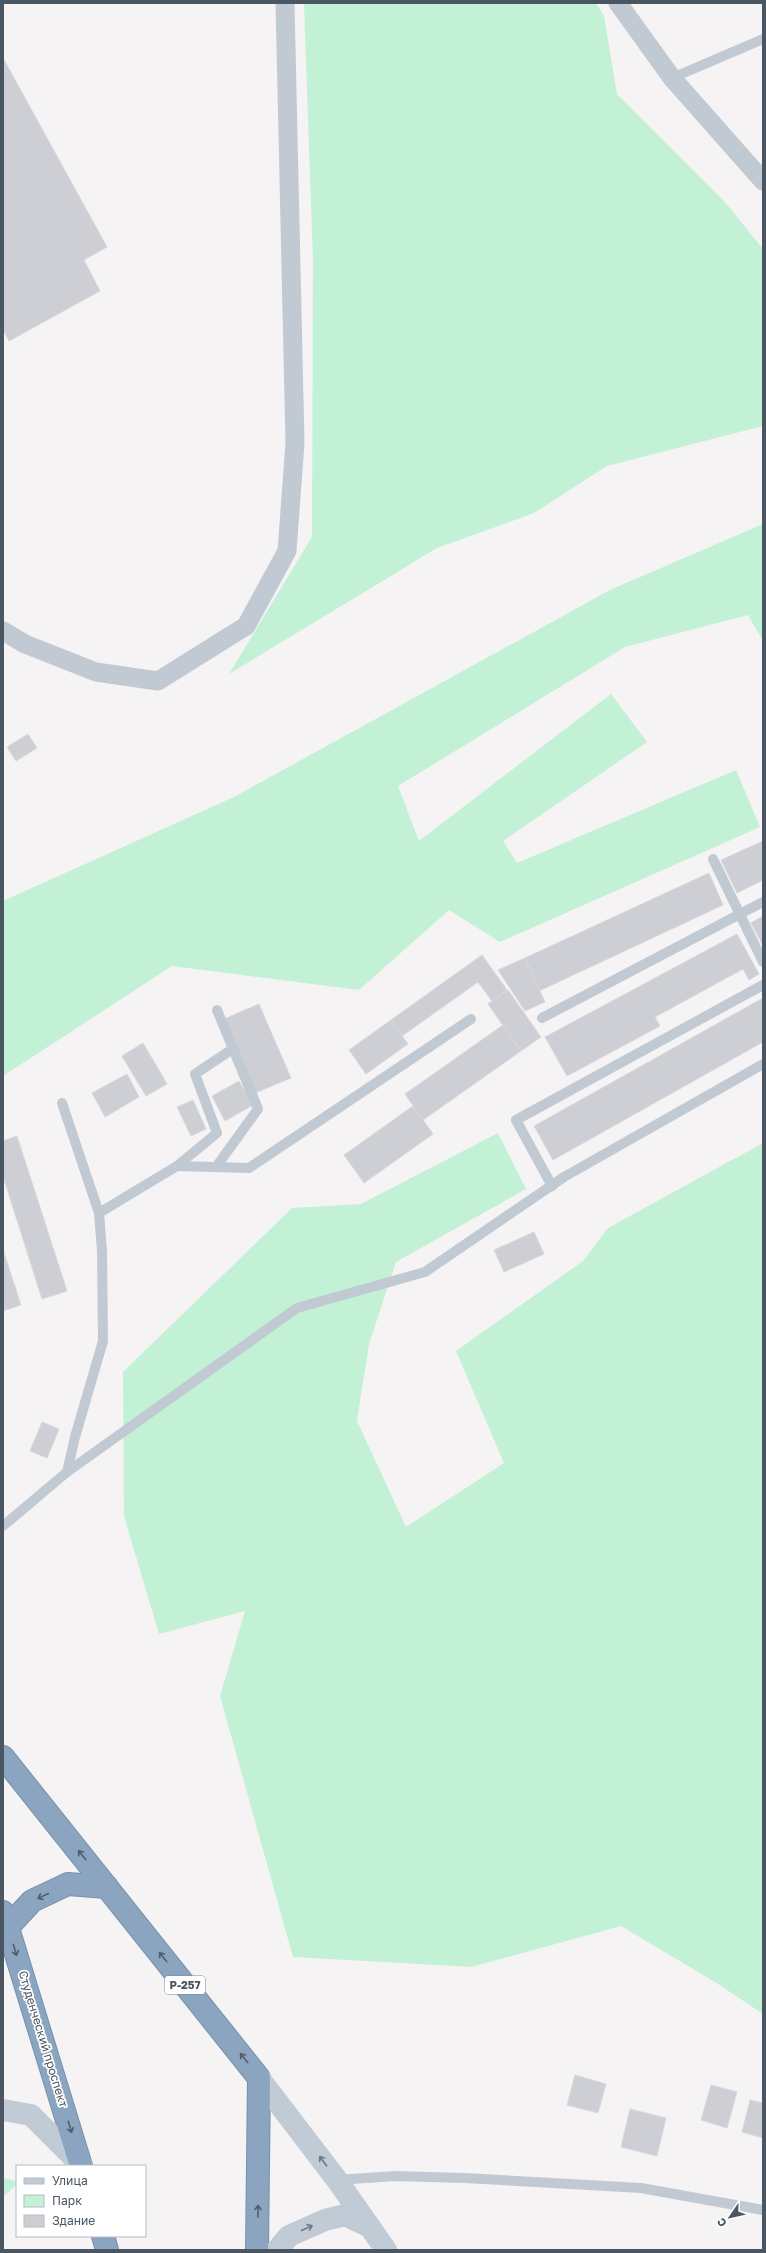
<svg xmlns="http://www.w3.org/2000/svg" width="766" height="2253" font-family="'Golos Text',sans-serif">
<style>
.green{fill:#c3f1d5}
.building{fill:#cdcfd5;stroke:#d7d9de}
.lines{fill:none;stroke-linecap:round;stroke-linejoin:round}
.highway-casing{stroke:#7690ad;stroke-width:24}
.lane{stroke:#c1cad2;stroke-width:10}
.street{stroke:#c1cad2;stroke-width:19}
.secondary{stroke:#c1cbd6;stroke-width:22}
.highway{stroke:#8ba5c1;stroke-width:22}
.oneway{stroke:#505e6b}
.oneway2{stroke:#6e7984}
.labels{text-anchor:middle;stroke-width:3.5;stroke-linejoin:round;paint-order:stroke}
.shield{fill:#fff;stroke:#808990;stroke-width:1}
.shield-label{font-size:11px;font-weight:bold;fill:#4a5661}
.street-label{font-size:12px;fill:#4a5661;stroke:#fff}
</style>
<rect width="100%" height="100%" fill="#f5f3f3"/>
<g class="green">
<polygon points="304,3 596,3 604,16 617,94 724,201 763,249 763,426 607,466 534,513 437,548 229,674 312,537 313,261"/>
<polygon points="763,524 763,641 748,615 625,647 398,786 419,841 611,694 647,742 503,841 517,863 736,770 760,827 500,942 449,910 359,990 172,966 3,1076 3,901 234,797 610,590"/>
<polygon points="498,1133 526,1189 396,1262 369,1344 357,1421 406,1527 504,1463 456,1351 583,1261 608,1228 763,1143 763,2014 715,1982 621,1926 471,1967 293,1957 220,1696 245,1611 159,1634 124,1516 123,1372 292,1208 361,1204"/>
<polygon points="3,2178 17,2181 17,2184 3,2197"/>
</g>
<g class="building">
<polygon points="3,58 107,247 84,260 100,291 9,341 3,330"/>
<polygon points="28,734 37,748 16,761 7,747"/>
<polygon points="763,841 763,880 737,893 721,860"/>
<polygon points="709,873 723,905 539,991 525,958"/>
<polygon points="763,916 763,946 751,923"/>
<polygon points="737,934 759,974 749,980 743,969 655,1017 660,1026 567,1076 545,1037"/>
<polygon points="482,955 507,990 492,1001 478,982 402,1036 391,1020"/>
<polygon points="525,958 545,1002 525,1011 498,970"/>
<polygon points="508,990 541,1037 521,1051 488,1004"/>
<polygon points="763,998 763,1042 553,1160 534,1126"/>
<polygon points="259,1004 291,1078 255,1093 224,1019"/>
<polygon points="391,1020 408,1044 366,1074 349,1050"/>
<polygon points="503,1025 521,1051 423,1120 405,1094"/>
<polygon points="143,1043 167,1084 146,1096 122,1056"/>
<polygon points="127,1074 139,1097 105,1117 92,1093"/>
<polygon points="239,1081 253,1105 225,1121 212,1096"/>
<polygon points="193,1100 206,1129 191,1136 177,1107"/>
<polygon points="413,1106 433,1134 364,1183 344,1155"/>
<polygon points="17,1136 67,1291 42,1299 3,1176 3,1141"/>
<polygon points="534,1232 544,1254 504,1272 494,1250"/>
<polygon points="3,1250 21,1305 3,1311"/>
<polygon points="42,1422 59,1429 47,1458 30,1451"/>
<polygon points="575,2075 606,2084 598,2113 567,2105"/>
<polygon points="711,2085 737,2092 727,2128 701,2120"/>
<polygon points="750,2100 763,2103 763,2138 742,2132"/>
<polygon points="630,2109 666,2118 657,2156 621,2147"/>
</g>
<g class="lines">
<g class="highway-casing">
<g id="highway">
<polyline points="3,1757 259,2078 257,2250"/>
<polyline points="3,1912 81,2166"/>
<polyline points="8,1927 32,1901 68,1884 107,1887"/>
<polyline points="103,2236 107,2250"/>
</g>
</g>
<g class="lane">
<polyline points="672,78 763,39"/>
<polyline points="713,859 763,962"/>
<polyline points="542,1018 763,902"/>
<polyline points="62,1103 99,1213"/>
<polyline points="177,1166 217,1133 195,1074 234,1048"/>
<polyline points="216,1167 258,1109 217,1010"/>
<polyline points="552,1186 516,1120 763,985"/>
<polyline points="67,1472 297,1308 425,1272 564,1177 763,1064"/>
<polyline points="3,1526 67,1472 75,1437 103,1341 102,1251 99,1213 177,1166 249,1168 471,1019"/>
<polyline points="337,2180 395,2176 465,2178 641,2188 763,2210"/>
</g>
<g class="street">
<polyline points="618,3 672,78 763,181"/>
<polyline points="3,631 25,644 96,672 158,681 246,626 287,551 295,443 285,3"/>
</g>
<g class="secondary">
<polyline points="259,2078 337,2180 386,2250"/>
<polyline points="3,2110 31,2115 81,2165"/>
<polyline points="277,2250 289,2236 325,2220 345,2215 370,2227"/>
</g>
<use href="#highway" class="highway"/>
</g>
<defs><path id="oneway-shaft" d="M-6 0H5M1.5-3L5.5 0L1.5 3" fill="none" stroke-width="1.6" stroke-linecap="round" stroke-linejoin="round"/></defs>
<g class="oneway">
<use href="#oneway-shaft" transform="translate(82 1855) rotate(-129)"/>
<use href="#oneway-shaft" transform="translate(43 1896) rotate(155)"/>
<use href="#oneway-shaft" transform="translate(15 1950) rotate(73)"/>
<use href="#oneway-shaft" transform="translate(163 1957) rotate(-129)"/>
<use href="#oneway-shaft" transform="translate(244 2058) rotate(-129)"/>
<use href="#oneway-shaft" transform="translate(70 2127) rotate(73)"/>
<use href="#oneway-shaft" transform="translate(258 2211) rotate(-89)"/>
</g>
<g class="oneway2">
<use href="#oneway-shaft" transform="translate(323 2161) rotate(-127)"/>
<use href="#oneway-shaft" transform="translate(307 2228) rotate(-24)"/>
</g>
<g class="labels">
<rect class="shield" x="165" y="1976" width="40" height="18" rx="3"/>
<g class="shield-label">
<text x="185" y="1989">Р-257</text>
</g>
<g class="street-label">
<text transform="translate(43 2039) rotate(73)" y="4">Студенческий проспект</text>
</g>
</g>
<rect width="766" height="2253" fill="none" stroke="#4a5661" stroke-width="8"/>
<rect x="16" y="2165" width="130" height="72" fill="#ffffff" stroke="#b7bbc0"/>
<rect x="24" y="2178" width="20" height="6" fill="#c1cbd6" stroke="#b7bbc0"/>
<text x="52" y="2185" font-size="12" fill="#4a5661">Улица</text>
<rect x="24" y="2195" width="20" height="12" fill="#c3f1d5" stroke="#b7bbc0"/>
<text x="52" y="2205" font-size="12" fill="#4a5661">Парк</text>
<rect x="24" y="2215" width="20" height="12" fill="#cdcfd5" stroke="#b7bbc0"/>
<text x="52" y="2225" font-size="12" fill="#4a5661">Здание</text>
<g transform="translate(730 2217) rotate(236)" stroke="#ffffff" stroke-width="3" paint-order="stroke">
<path d="M0-3L7 15L0 10L-7 15Z" fill="#4a5661"/>
<text y="-6" font-size="11" font-weight="bold" text-anchor="middle" fill="#4a5661">С</text>
</g>
</svg>
